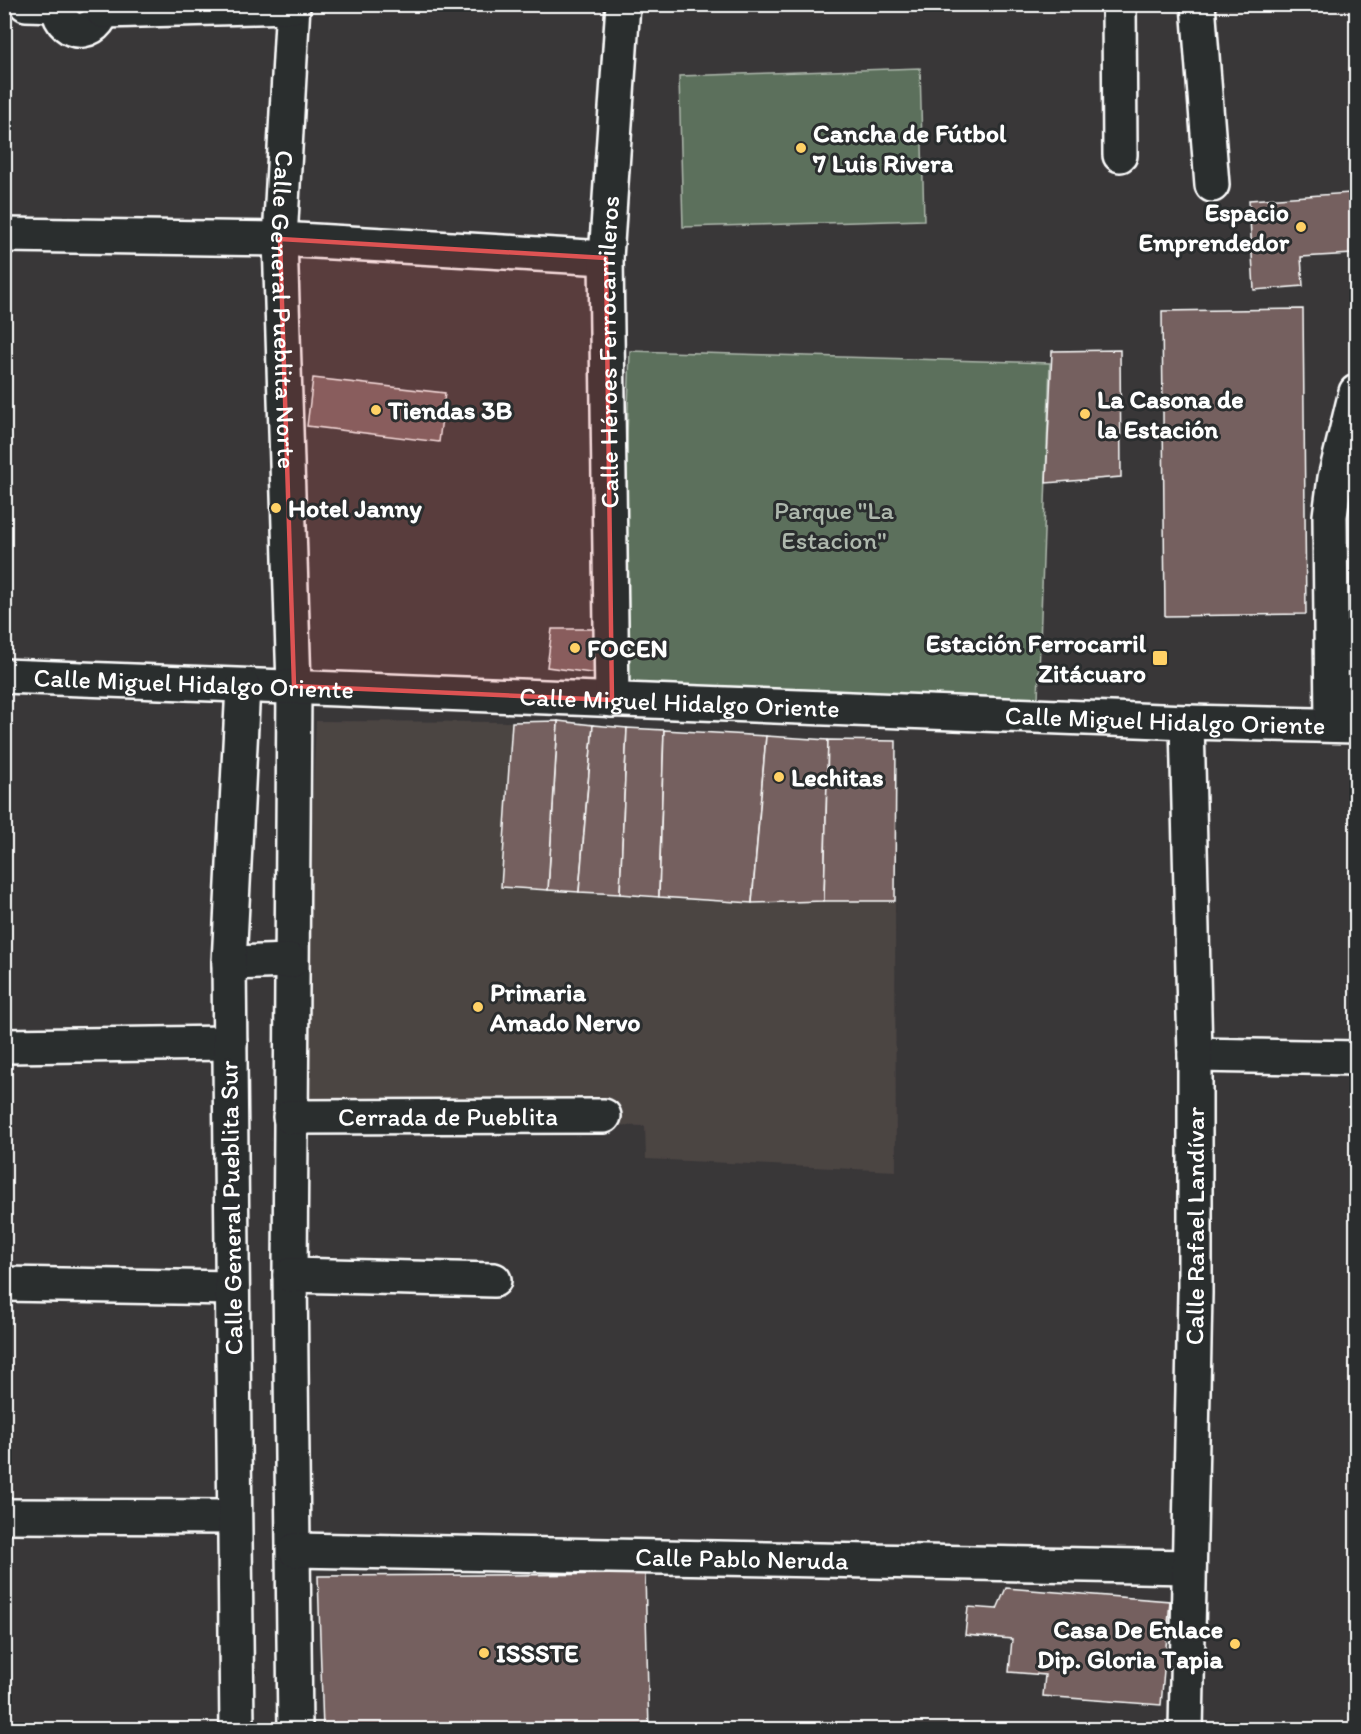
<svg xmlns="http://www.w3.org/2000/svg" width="1361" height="1734" font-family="Itim,sans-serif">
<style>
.built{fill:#4b4443}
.green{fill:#5c705b;stroke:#aeb8ad;stroke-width:1.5}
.building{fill:#74615e;stroke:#fff;stroke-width:1.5}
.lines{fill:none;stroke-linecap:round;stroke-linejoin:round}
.minor-casing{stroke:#fff;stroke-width:38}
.minor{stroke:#2a2d2e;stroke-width:33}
.marked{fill:#de5353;fill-opacity:0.2;stroke:#de5353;stroke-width:4.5;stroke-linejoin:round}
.poi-dot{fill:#ffd166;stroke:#2a2d2e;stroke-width:2}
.labels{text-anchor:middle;stroke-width:6;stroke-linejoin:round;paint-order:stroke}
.poi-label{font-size:26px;font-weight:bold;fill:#fff;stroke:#2a2d2e;text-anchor:start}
.street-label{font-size:26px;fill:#fff;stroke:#2a2d2e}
.park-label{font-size:26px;fill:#aeb8ad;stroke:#2a2d2e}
</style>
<rect width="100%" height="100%" fill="#393738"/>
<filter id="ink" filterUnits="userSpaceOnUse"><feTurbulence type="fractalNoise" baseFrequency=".0167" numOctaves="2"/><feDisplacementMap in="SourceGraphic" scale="12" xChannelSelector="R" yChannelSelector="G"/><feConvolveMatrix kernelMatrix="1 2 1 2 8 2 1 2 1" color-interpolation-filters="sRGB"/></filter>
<g filter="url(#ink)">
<polygon class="built" points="316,721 512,722 501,886 659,897 895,901 896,1171 646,1159 645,1126 299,1117"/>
<g class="green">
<polygon points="920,68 924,220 683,227 679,76"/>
<polygon points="630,351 1050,363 1038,700 618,687"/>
</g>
<g class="building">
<polygon points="1350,193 1353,254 1301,257 1303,286 1254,290 1249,200"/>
<polygon points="1303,309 1306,614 1165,616 1162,311"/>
<polygon points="1120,350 1121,477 1046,483 1052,351"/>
<polygon points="313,378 445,393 439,442 307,426"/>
<polygon points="552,629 602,629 598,674 547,667"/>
<polygon points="558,721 593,725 579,892 548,890"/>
<polygon points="558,721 548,890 501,887 512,722"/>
<polygon points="593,725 627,728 620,894 579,892"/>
<polygon points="627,728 664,730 659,897 620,894"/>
<polygon points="664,730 766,736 752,903 659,897"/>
<polygon points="766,736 828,740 824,901 752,903"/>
<polygon points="828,740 896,741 895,901 824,901"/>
<polygon points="645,1574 649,1730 323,1730 318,1576"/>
<polygon points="1006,1588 1170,1601 1161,1705 1043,1696 1045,1675 1009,1672 1012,1639 965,1635 968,1607 997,1609"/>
</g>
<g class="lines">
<g class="minor-casing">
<g id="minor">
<polyline points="26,4 57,5"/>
<path d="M57,4C63,46 106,31 102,4"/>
<path id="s1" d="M293,4L280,239L294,686L290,1275L295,1730"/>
<polyline points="1119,4 1120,155"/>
<polyline points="1198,4 1212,185"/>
<polyline points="103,11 293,6"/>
<polyline points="4,235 280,239 606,258"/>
<path id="s2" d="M4,676L1187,722L1356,726"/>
<path id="s3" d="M612,700L606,258L623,4"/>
<polyline points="1332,725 1330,516 1335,478 1356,392"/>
<polyline points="229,963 291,961"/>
<polyline points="4,1046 230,1043"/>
<polyline points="1195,1055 1356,1058"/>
<path id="s4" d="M290,1117L604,1116"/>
<polyline points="290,1275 494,1280"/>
<polyline points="4,1284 232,1288"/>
<polyline points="4,1516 234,1517"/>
<path id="s5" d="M295,1550L1189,1567"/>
<polyline points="237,1730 229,963 243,686"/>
<path id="s6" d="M1186,1730L1195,1293V1055L1187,722"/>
</g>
</g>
<use href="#minor" class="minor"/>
</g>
</g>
<path class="marked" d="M280,239L606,258L612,700L294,686Z"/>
<g class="poi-dot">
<circle cx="801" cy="148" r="6"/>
<circle cx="1301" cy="227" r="6"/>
<circle cx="376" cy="410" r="6"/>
<circle cx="1085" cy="414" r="6"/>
<circle cx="276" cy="508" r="6"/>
<circle cx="575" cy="648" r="6"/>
<rect x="1152" y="650" width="16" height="16" rx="3"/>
<circle cx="779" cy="777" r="6"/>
<circle cx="478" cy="1007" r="6"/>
<circle cx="1235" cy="1644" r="6"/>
<circle cx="484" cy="1653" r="6"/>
</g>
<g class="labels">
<g class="poi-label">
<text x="813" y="142">Cancha de Fútbol<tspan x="813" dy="30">7 Luis Rivera</tspan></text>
<text x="1289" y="221" text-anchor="end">Espacio<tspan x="1289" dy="30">Emprendedor</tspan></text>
<text x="1097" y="408">La Casona de<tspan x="1097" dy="30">la Estación</tspan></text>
<text x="388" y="419">Tiendas 3B</text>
<text x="288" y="517">Hotel Janny</text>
<text x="1146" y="652" text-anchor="end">Estación Ferrocarril<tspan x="1146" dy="30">Zitácuaro</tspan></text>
<text x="587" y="657">FOCEN</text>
<text x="791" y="786">Lechitas</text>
<text x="490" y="1001">Primaria<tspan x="490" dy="30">Amado Nervo</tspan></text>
<text x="1223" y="1638" text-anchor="end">Casa De Enlace<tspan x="1223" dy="30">Dip. Gloria Tapia</tspan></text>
<text x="496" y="1662">ISSSTE</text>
</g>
<g class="street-label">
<text dy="9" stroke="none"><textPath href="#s1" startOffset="306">Calle General Pueblita Norte</textPath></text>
<text dy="9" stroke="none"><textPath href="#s3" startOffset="348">Calle Héroes Ferrocarrileros</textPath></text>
<text dy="9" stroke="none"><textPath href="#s2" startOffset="190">Calle Miguel Hidalgo Oriente</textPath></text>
<text dy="9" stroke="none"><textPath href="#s2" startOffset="676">Calle Miguel Hidalgo Oriente</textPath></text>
<text dy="9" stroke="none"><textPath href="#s2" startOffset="1162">Calle Miguel Hidalgo Oriente</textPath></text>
<text dy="9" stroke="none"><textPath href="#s4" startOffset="158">Cerrada de Pueblita</textPath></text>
<text transform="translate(231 1208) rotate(-91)" y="9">Calle General Pueblita Sur</text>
<text dy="9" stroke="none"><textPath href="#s6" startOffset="504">Calle Rafael Landívar</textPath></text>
<text dy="9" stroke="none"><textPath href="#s5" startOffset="447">Calle Pablo Neruda</textPath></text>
</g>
<g class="park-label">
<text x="834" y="519">Parque "La<tspan x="834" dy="30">Estacion"</tspan></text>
</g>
</g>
<rect width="1361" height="1734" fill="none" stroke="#2a2d2e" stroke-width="24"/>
<rect x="12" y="12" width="1337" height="1710" fill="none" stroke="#fff" stroke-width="2" filter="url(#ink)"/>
</svg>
